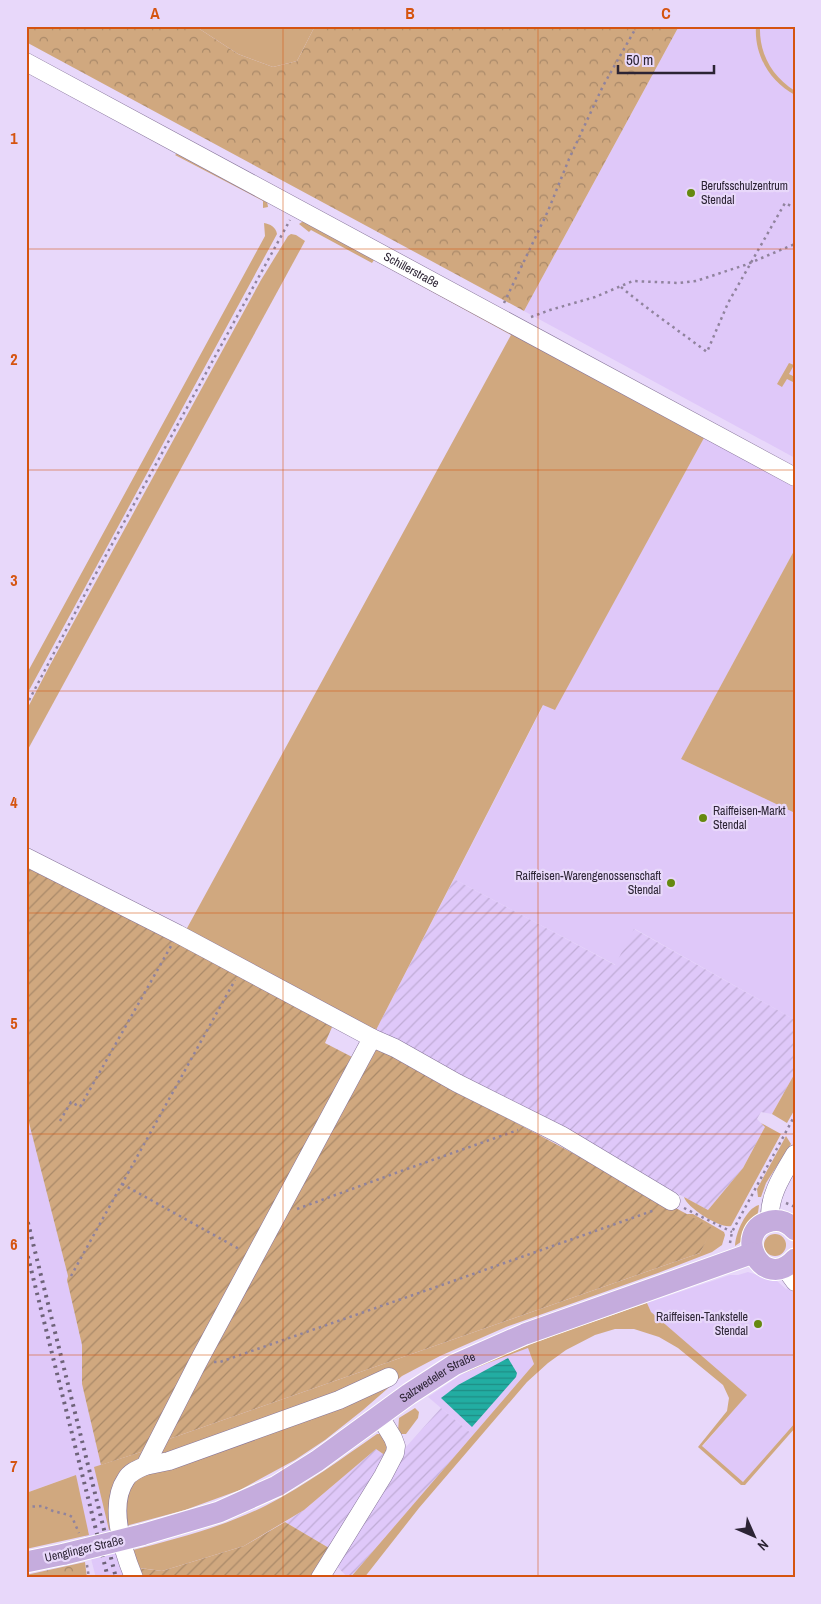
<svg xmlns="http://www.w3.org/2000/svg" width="821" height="1604" font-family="'Archivo Narrow',sans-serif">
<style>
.built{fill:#dfc8f9}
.industrial{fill:url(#industrial-furrows)}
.green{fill:#d0a87f}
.forest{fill:url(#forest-crowns)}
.garden{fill:url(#garden-furrows)}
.water{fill:url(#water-rules)}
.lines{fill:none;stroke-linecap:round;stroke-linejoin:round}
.minor-casing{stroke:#86749a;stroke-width:19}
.major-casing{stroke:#fff;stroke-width:23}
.path{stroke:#90839d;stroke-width:2.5;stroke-dasharray:2.5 4;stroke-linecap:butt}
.minor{stroke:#fff;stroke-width:18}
.major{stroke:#c5acdd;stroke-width:21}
.rail{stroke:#6e6379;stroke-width:4;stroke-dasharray:2.5 5;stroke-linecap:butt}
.major-bridge-casing{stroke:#fff;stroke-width:23;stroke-linecap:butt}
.major-bridge{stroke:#c5acdd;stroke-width:21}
.grid{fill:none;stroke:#d55410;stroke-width:1;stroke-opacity:0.55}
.poi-dot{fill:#65890f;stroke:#e8d8fa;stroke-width:2}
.labels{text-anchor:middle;stroke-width:4.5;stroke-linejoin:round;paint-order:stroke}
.poi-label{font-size:12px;fill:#2c2434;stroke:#e8d8fa;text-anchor:start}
.street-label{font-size:12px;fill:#2c2434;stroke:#e8d8fa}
.neatline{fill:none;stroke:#d55410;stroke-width:2}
.grid-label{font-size:16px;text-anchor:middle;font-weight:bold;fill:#d55410}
</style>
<defs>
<pattern id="industrial-furrows" width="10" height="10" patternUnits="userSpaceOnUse" patternTransform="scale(1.25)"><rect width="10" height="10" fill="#dfc8f9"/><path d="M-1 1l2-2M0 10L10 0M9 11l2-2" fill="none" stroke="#c0acd6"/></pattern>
<pattern id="forest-crowns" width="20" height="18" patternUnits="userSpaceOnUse" patternTransform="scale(1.25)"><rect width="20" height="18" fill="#d0a87f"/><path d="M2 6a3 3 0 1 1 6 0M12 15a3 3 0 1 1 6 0" fill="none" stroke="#a98969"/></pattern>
<pattern id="garden-furrows" width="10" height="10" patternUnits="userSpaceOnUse" patternTransform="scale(1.25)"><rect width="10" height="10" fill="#d0a87f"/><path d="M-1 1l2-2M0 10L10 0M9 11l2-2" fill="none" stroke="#a98969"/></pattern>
<pattern id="water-rules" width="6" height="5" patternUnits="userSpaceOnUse" patternTransform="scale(1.25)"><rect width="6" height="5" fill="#22ada2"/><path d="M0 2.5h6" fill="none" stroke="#1e8d85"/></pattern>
</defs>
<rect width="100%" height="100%" fill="#e8d8fa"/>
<g class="built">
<polygon points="679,26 795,26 795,458 524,311"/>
<polygon points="704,438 795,487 795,549 681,759 795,813 795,1020 635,929 616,965 454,879 544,704 555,709"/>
<polygon points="26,1111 68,1276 67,1280 82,1345 82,1384 128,1578 96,1578 70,1477 26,1493"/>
<polygon points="748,1272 777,1281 786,1289 790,1287 795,1291 795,1423 743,1482 702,1447 746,1395 651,1312 647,1303 730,1275 738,1275"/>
<polygon points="528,1348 534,1364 473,1435 428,1397 462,1374 488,1363"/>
</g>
<g class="industrial">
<polygon points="454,879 615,965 634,929 795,1020 795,1073 772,1114 761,1112 757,1119 765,1127 743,1168 708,1210 375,1032"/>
<polygon points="441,1408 473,1435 350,1578 348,1578 335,1564 403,1455 406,1447"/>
<polygon points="376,1449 386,1456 329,1548 285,1522 304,1510"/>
</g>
<g class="green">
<polygon points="195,26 315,26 297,61 273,67 238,54"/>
<path d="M756,26H760C759,54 772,76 795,91V95C770,82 754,55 756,26Z"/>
<polygon points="179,152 267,201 268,207 263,208 263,201 175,155"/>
<polygon points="305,220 696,431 704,438 555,710 543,705 375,1032 186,930 511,335 374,260 372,263 311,230 309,232 299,224"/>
<path d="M264,223C270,224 276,227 277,234L26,696V675L265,236Z"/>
<polygon points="291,234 296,235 305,241 26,753 26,711 49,667 261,280 288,236"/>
<polygon points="789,363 794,365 789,374 795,377 795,383 787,379 782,387 777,384"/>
<polygon points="795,549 795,813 681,759"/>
<polygon points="795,1073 795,1109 787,1123 772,1114"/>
<path d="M761,1123L781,1134L731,1226C721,1229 687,1208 684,1197L708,1210L743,1168L765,1127Z"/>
<polygon points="786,1136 791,1144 766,1183 761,1197 758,1197 757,1189"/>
<path d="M759,1205C758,1221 749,1238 735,1246C735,1234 746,1208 759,1205Z"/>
<polygon points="686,1214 693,1214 724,1232 725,1235 722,1245 712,1252 658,1273 506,1327 440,1356 402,1376 363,1410 325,1440 295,1460 240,1490 185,1510 122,1527 123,1490 159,1456 168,1437 169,1439 700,1253 712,1228"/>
<circle cx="775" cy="1245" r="11"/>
<path d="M647,1303L651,1312L747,1395L702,1446L743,1482L795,1423V1428L745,1485H741L698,1447L727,1411L729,1398L723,1385L678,1348L659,1337L634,1329H615L595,1335L566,1350L548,1363L527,1382L419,1508L364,1578H350L534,1364L528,1348L488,1363L462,1374C521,1345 584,1325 647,1303Z"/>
<polygon points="415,1408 419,1412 418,1418 406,1434 399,1434 398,1431 399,1418"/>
<path d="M377,1434H382L391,1444L386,1456L376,1449L304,1510L244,1546L162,1571L140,1568L129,1551C176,1539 223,1527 267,1505C306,1485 341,1459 377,1434Z"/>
<polygon points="144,1451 146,1453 135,1465 116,1528 109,1530 94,1467"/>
<polygon points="76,1475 89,1535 26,1549 26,1493"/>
</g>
<g class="forest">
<polygon points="26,26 195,26 238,54 273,67 297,61 315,26 679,26 524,311 26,42"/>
<polygon points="85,1562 87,1578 26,1578 26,1575"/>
</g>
<g class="garden">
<polygon points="26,863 333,1025 325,1043 354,1058 144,1451 101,1465 82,1384 82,1345 67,1280 68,1276 26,1111"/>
<polygon points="376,1048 713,1228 700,1253 169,1439 168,1437"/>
<polygon points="285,1522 329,1548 310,1578 224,1578 221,1576 213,1578 142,1578 139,1568 162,1571 244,1546"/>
</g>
<polygon class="water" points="508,1358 517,1373 516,1377 472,1427 441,1398 458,1385"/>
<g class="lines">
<g class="minor-casing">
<g id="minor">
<path id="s1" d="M26,62L795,477"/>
<polyline points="26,857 178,934 372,1038 395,1048 457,1083 561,1135 671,1201"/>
<path d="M770,1221C768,1196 783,1174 795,1154"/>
<polyline points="784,1267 795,1282"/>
<polyline points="145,1466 169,1461 339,1400 389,1377"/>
<path d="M134,1578C123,1551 108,1505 126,1479C130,1472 138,1469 145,1466L197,1364L372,1038"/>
<polyline points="320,1578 383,1476 395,1453 396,1446 393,1438 379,1415"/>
</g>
</g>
<g class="major-casing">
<g id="major">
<path d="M795,1230C789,1223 780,1219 771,1221C730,1230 763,1294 795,1259"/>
<path id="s2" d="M141,1535L219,1512L277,1486L317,1461L409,1394L454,1365L525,1334L753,1253"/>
<polyline points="26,1562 65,1554"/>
</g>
</g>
<g class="path">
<path d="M621,287C648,310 678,330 707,352L728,303L785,203L795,208"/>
<polyline points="504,303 548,211 569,159 603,86 637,26"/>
<polyline points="531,317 550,310 595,297 633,281 679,283 696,281 745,265 795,244"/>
<polyline points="26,706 94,577 290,220"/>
<polyline points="60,1121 71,1102 80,1107 171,946"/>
<polyline points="122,1184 241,1250"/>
<polyline points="786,1203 795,1207"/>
<polyline points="684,1208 732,1232"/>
<polyline points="297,1209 404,1170 518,1130"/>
<polyline points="730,1243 732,1232 795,1115"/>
<polyline points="71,1276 235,980"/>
<polyline points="214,1362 220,1362 439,1286 655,1210"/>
<polyline points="26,1507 42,1506 53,1511 69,1515 72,1517 79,1533"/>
<polyline points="87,1565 89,1578"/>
</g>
<use href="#minor" class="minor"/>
<use href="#major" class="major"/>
<g class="rail">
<polyline points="26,1215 116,1578"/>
<polyline points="26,1249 108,1578"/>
</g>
<g class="major-bridge-casing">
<polyline id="major-bridge" points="65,1554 141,1535"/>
</g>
<use href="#major-bridge" class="major-bridge"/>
</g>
<path class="grid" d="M283,26V1578M538,26V1578M26,249H795M26,470H795M26,691H795M26,913H795M26,1134H795M26,1355H795"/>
<g class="poi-dot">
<circle cx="691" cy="193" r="5"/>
<circle cx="703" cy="818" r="5"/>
<circle cx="671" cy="883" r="5"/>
<circle cx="758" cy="1324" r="5"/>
</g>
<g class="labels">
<g class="poi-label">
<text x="701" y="190">Berufsschulzentrum<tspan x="701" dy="14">Stendal</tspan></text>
<text x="713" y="815">Raiffeisen-Markt<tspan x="713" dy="14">Stendal</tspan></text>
<text x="661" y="880" text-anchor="end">Raiffeisen-Warengenossenschaft<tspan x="661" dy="14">Stendal</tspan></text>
<text x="748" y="1321" text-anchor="end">Raiffeisen-Tankstelle<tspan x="748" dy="14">Stendal</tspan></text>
</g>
<g class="street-label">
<text dy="4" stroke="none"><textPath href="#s1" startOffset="438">Schillerstraße</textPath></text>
<text dy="4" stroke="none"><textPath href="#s2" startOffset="339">Salzwedeler Straße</textPath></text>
<text transform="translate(84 1549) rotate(-13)" y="4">Uenglinger Straße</text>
</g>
</g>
<rect width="821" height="1604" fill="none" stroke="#e8d8fa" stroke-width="55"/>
<g transform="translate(754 1536) rotate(135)" stroke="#e8d8fa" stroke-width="4" paint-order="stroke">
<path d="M0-4L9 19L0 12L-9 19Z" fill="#2c2434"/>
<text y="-8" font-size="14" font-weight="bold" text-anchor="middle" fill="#2c2434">N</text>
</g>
<path d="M618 65v8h96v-8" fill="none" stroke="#2c2434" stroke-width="2.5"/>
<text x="626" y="65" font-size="15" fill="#2c2434" stroke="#e8d8fa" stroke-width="4" paint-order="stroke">50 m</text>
<rect x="28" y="28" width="766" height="1548" class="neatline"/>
<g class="grid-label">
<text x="155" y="19">A</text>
<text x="410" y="19">B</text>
<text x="666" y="19">C</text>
<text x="14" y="144">1</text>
<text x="14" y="365">2</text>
<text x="14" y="586">3</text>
<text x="14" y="808">4</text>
<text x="14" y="1029">5</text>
<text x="14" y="1250">6</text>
<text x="14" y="1472">7</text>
</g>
</svg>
